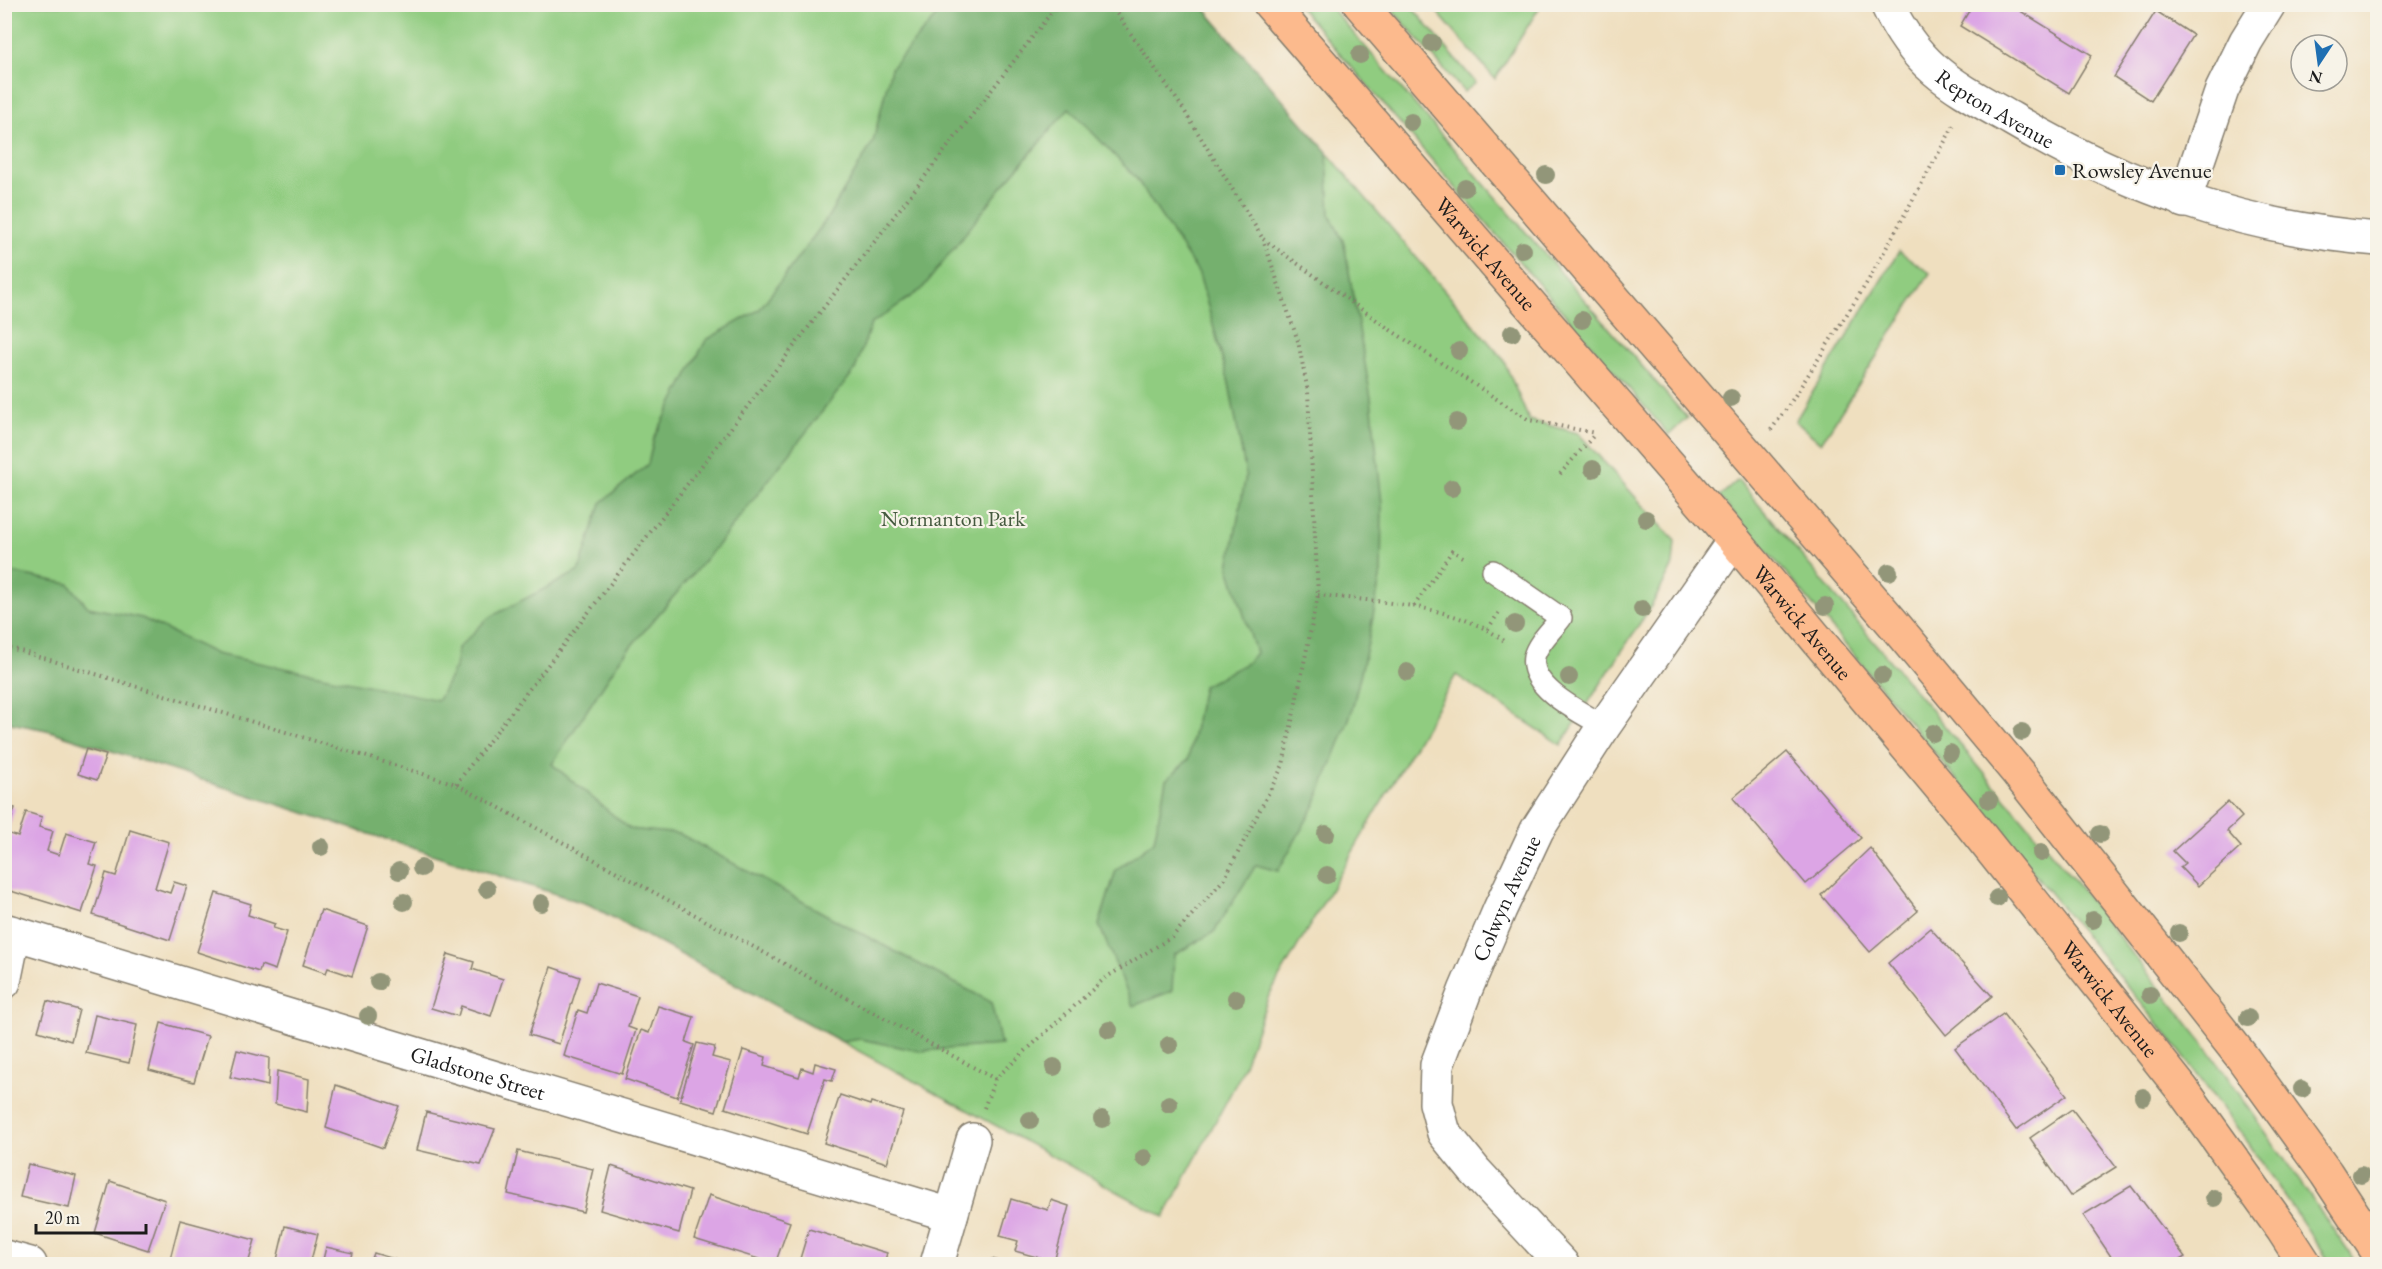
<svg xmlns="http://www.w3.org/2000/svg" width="2382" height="1269" font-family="'EB Garamond',serif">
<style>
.green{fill:#90cc80;stroke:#56744e;stroke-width:1.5}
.forest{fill:#74b06e;stroke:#486645;stroke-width:1.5}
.building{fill:#dca5e5}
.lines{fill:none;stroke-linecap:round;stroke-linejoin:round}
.lane-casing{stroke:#867e6e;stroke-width:24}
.street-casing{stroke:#867e6e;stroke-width:36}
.highway-casing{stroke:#867e6e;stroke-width:36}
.path{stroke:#867e6e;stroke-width:4;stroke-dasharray:1.5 4.5;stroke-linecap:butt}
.lane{stroke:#fff;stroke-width:21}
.street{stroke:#fff;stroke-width:33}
.highway{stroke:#fcba8d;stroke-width:33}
.tree{fill:#929679}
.poi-dot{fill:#1f6fb2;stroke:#f7f3e8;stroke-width:2}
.labels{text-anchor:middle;stroke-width:4.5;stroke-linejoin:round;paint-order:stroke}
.street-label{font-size:22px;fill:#1c1c1c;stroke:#f7f3e8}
.poi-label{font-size:22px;fill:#1c1c1c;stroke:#f7f3e8;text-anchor:start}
.park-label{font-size:22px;fill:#455a3f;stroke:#f7f3e8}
</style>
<rect width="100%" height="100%" fill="#f7f3e8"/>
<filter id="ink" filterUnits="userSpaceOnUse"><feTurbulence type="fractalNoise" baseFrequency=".0167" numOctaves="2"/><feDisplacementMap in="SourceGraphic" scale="12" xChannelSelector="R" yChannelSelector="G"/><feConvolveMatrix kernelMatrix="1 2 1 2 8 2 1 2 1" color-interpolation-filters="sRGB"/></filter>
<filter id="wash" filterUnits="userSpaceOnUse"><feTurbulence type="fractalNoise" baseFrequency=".008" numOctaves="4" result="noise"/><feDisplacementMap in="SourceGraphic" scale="24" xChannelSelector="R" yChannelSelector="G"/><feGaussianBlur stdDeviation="1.35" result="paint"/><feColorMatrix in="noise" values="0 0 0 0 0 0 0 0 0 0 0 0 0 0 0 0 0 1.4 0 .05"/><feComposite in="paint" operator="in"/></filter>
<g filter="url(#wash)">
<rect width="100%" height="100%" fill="#efdfbf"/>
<g class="green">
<polygon points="4,5 1201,5 1503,359 1529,420 1578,433 1675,541 1673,565 1653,603 1561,745 1456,675 1269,995 1240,1076 1164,1217 590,905 47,730 5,722"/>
<polygon points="1298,5 1329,5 1687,418 1669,435"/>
<polygon points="1388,5 1410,5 1476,83 1464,92"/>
<polygon points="1431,5 1541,5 1495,79"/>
<polygon points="1899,251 1930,273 1821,443 1795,421"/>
<polygon points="1738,480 2073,879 2208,1049 2357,1264 2331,1264 2247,1141 2169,1037 1792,580 1719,497"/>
</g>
<polygon class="forest" points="946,5 1201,5 1327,152 1330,214 1344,243 1371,398 1382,504 1381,573 1368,643 1351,714 1315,805 1278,871 1256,865 1214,932 1174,955 1172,991 1133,1006 1099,925 1116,870 1154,841 1166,780 1188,760 1203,686 1247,663 1256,653 1229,567 1246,475 1229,383 1199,274 1136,178 1069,108 1001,188 922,289 871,324 855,370 716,547 621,658 552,764 630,829 680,834 845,925 991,1002 1001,1045 919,1051 860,1039 842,1042 590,905 47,730 5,722 5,571 69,584 88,607 142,618 216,654 438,700 455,667 458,648 488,618 579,571 601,503 648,464 654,438 706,340 759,310 826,220 873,142 891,68"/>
<g id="blocks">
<g class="building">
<polygon points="1973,4 2009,4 2092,55 2069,93 1960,26"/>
<polygon points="2156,11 2193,35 2151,101 2114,77"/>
<polygon points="86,749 106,755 97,780 78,774"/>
<polygon points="1787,752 1861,838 1806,884 1733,798"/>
<polygon points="2228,801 2242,817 2227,831 2241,847 2198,886 2180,867 2185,863 2173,851"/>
<polygon points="4,805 15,808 7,833 18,837 26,812 42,817 39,827 53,831 47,851 59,855 66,833 96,842 89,864 97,866 82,913 4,889"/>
<polygon points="130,830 169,842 155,888 170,893 174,882 187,886 170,940 93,915 106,873 116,876"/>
<polygon points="1870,848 1918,911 1870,952 1821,895"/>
<polygon points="216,893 251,904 248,915 275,924 273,928 287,932 275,970 261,965 259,972 197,952"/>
<polygon points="321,910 368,926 352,976 328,968 326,973 303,965"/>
<polygon points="1930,928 1992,996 1946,1035 1888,963"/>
<polygon points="448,954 474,962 472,969 503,979 491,1016 461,1006 458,1016 431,1008"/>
<polygon points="551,967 580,977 559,1044 529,1035"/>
<polygon points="596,983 638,996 628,1027 636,1030 622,1074 564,1056 578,1010 587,1013"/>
<polygon points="47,1001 79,1010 71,1041 38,1031"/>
<polygon points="658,1006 694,1017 686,1042 694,1045 677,1097 625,1079 641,1030 649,1033"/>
<polygon points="2003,1014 2067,1095 2016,1130 1955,1048"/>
<polygon points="95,1015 137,1025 129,1063 86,1053"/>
<polygon points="161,1023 208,1036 194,1082 149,1070"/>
<polygon points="697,1043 715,1047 712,1057 731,1062 716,1111 680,1100"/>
<polygon points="237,1050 269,1058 268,1086 230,1077"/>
<polygon points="743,1050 766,1057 764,1066 799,1077 802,1068 813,1072 815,1063 836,1069 832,1081 825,1079 807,1134 725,1108"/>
<polygon points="277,1071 309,1079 307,1112 275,1104"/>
<polygon points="336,1085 399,1106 383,1148 326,1128"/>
<polygon points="840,1095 870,1105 871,1102 903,1112 887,1163 824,1143"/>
<polygon points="2072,1109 2116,1167 2070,1196 2030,1138"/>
<polygon points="426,1112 495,1129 481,1165 417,1150"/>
<polygon points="518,1151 593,1169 583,1212 508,1194"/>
<polygon points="28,1164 76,1176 69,1208 20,1197"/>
<polygon points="611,1166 690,1191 679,1233 600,1210"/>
<polygon points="110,1181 165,1200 148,1250 95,1233"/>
<polygon points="2131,1186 2185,1257 2173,1264 2116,1264 2083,1215"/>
<polygon points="709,1195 790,1222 775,1264 694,1239"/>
<polygon points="1011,1199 1048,1210 1051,1200 1069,1206 1054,1262 1015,1251 1018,1241 1000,1236"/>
<polygon points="180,1220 255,1240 248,1264 191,1264 170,1259"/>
<polygon points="285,1226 318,1234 310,1264 276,1264"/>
<polygon points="809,1229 887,1253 884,1264 808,1264 799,1262"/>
<polygon points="326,1247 353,1253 350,1264 322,1264"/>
<polygon points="374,1253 410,1264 370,1264"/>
<polygon points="992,1259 1010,1264 990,1264"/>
</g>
</g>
</g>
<g filter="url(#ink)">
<use href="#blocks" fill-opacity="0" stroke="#867e6e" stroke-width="1.5"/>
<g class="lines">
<g class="lane-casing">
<path id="lane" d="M1493,571L1561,618C1553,629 1537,643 1534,657C1528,688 1582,713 1604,726"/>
</g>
<g class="street-casing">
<g id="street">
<path id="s1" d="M1887,4C1917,69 1954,86 2012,119C2129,188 2242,228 2378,239"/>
<polyline points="2184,201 2222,90 2246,41 2269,4"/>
<path id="s2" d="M4,930L951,1215"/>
<polyline points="4,982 14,933"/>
<polyline points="4,1257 30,1264"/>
<polyline points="937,1264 973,1140"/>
<path id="s3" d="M1562,1264L1475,1171L1444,1133L1436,1103L1437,1065L1465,991L1500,909L1537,830L1604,726L1734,540"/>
</g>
</g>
<g class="highway-casing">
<g id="highway">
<path id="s4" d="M1270,4L1734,540L1962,813L2182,1089L2283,1230L2305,1264"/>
<polyline points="1360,4 1892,622 2018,773 2242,1057 2326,1173 2378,1252"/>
</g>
</g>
<g class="path">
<polyline points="1110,4 1182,107 1263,239"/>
<polyline points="1771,430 1789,405 1868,281 1954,125"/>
<polyline points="1560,474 1595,434"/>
<path d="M1318,595C1379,602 1458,604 1507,643"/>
<polyline points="1414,606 1452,551 1467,559"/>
<polyline points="1488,629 1499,612"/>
<polyline points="4,646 456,784 995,1079"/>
<polyline points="456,784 1058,4"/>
<polyline points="984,1108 995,1079 1105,978 1172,937 1225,878 1283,765 1318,595 1308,392 1298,341 1263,239 1392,331 1529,420 1595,433"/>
</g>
<use href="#lane" class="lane"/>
<use href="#street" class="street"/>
<use href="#highway" class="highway"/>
</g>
<g class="tree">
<circle cx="1432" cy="43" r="9"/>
<circle cx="1360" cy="55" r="9"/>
<circle cx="1411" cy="122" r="9"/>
<circle cx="1546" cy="175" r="9"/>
<circle cx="1465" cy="188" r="9"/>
<circle cx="1523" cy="250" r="9"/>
<circle cx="1582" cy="320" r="9"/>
<circle cx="1512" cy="333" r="9"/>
<circle cx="1459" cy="351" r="9"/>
<circle cx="1731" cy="398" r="9"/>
<circle cx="1457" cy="422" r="9"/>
<circle cx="1593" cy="469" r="9"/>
<circle cx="1452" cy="488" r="9"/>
<circle cx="1646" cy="519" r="9"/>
<circle cx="1889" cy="572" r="9"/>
<circle cx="1825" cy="606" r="9"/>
<circle cx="1642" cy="609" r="9"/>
<circle cx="1515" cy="624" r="9"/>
<circle cx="1407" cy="672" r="9"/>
<circle cx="1882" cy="675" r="9"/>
<circle cx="1569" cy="677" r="9"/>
<circle cx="2022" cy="732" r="9"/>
<circle cx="1933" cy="733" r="9"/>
<circle cx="1950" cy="753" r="9"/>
<circle cx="1989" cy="800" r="9"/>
<circle cx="1326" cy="834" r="9"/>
<circle cx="2100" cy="834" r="9"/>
<circle cx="321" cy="847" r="9"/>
<circle cx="2041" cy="853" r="9"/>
<circle cx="421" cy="868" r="9"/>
<circle cx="399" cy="871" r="9"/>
<circle cx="1327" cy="875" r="9"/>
<circle cx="487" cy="889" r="9"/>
<circle cx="1997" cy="898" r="9"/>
<circle cx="404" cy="902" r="9"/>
<circle cx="541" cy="903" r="9"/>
<circle cx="2093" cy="920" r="9"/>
<circle cx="2179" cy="933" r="9"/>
<circle cx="378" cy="982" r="9"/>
<circle cx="2150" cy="995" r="9"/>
<circle cx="1236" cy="998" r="9"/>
<circle cx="368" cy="1016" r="9"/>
<circle cx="2248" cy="1018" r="9"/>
<circle cx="1109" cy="1030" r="9"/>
<circle cx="1169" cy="1045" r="9"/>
<circle cx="1054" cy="1067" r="9"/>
<circle cx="2302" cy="1089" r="9"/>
<circle cx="2143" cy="1097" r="9"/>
<circle cx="1169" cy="1104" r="9"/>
<circle cx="1102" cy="1119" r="9"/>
<circle cx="1030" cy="1120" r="9"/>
<circle cx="1144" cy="1158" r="9"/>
<circle cx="2361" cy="1175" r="9"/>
<circle cx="2214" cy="1198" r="9"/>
</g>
</g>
<rect class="poi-dot" x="2054" y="164" width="12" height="12" rx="3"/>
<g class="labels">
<g class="street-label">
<text dy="8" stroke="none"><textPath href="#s1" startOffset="154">Repton Avenue</textPath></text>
<text dy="8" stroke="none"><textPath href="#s4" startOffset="330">Warwick Avenue</textPath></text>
<text dy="8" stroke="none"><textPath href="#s4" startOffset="816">Warwick Avenue</textPath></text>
<text dy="8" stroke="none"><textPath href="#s3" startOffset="426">Colwyn Avenue</textPath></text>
<text dy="8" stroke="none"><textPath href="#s4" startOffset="1302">Warwick Avenue</textPath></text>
<text dy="8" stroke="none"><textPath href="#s2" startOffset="495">Gladstone Street</textPath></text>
</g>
<g class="poi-label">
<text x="2072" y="178">Rowsley Avenue</text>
</g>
<g class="park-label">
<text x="953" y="526">Normanton Park</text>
</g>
</g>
<rect width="2382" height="1269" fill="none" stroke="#f7f3e8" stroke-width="24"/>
<g transform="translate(2319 63) rotate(193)"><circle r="28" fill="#f7f3e8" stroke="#9f9d96" stroke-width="1.5"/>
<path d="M0-4.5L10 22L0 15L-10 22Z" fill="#1f6fb2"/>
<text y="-9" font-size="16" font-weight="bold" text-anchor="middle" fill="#1c1c1c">N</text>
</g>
<path d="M36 1224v9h110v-9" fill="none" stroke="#1c1c1c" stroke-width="3"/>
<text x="45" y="1224" font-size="18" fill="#1c1c1c" stroke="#f7f3e8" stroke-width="4.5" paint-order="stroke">20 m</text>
</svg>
